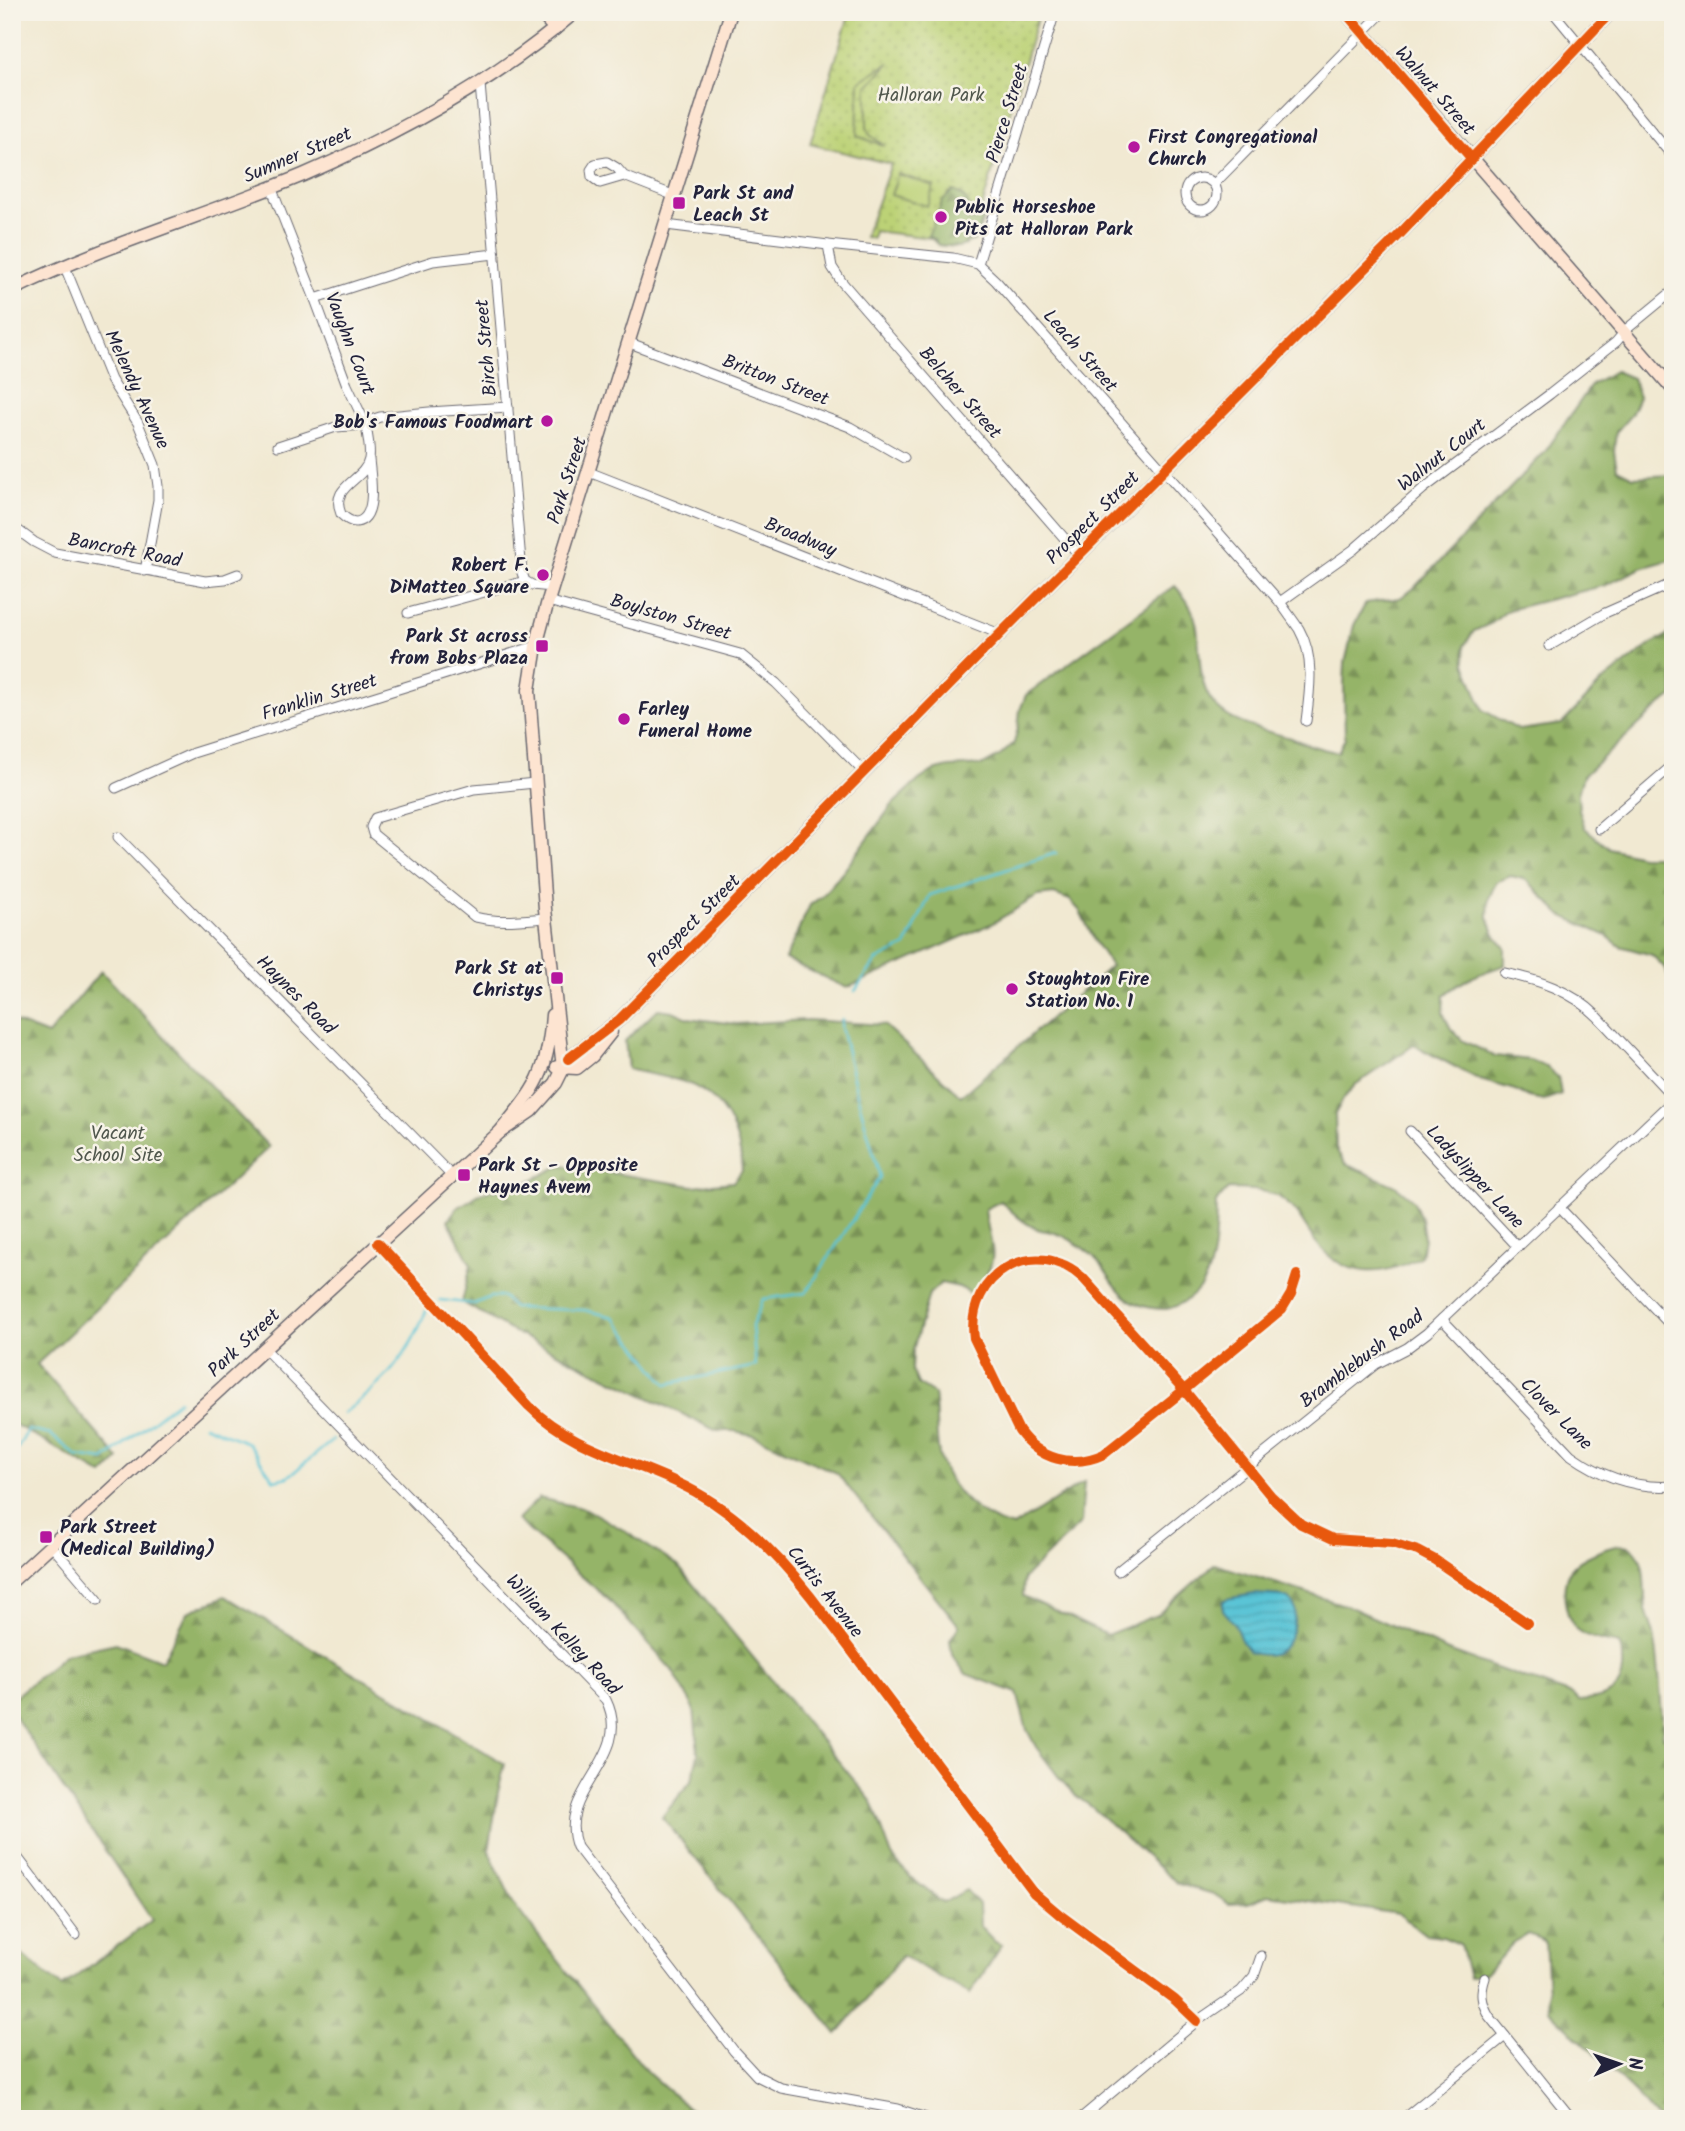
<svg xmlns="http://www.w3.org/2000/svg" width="1685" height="2131" font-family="Kalam,sans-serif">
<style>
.grass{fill:url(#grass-dots);stroke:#6f7a58;stroke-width:2}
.forest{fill:url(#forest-firs);stroke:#5c6b51;stroke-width:2}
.wetland{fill:url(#wetland-marsh);stroke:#6f7a58;stroke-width:2}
.garden{fill:#bcd276;stroke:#6f7a58;stroke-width:2}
.water{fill:url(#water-rules);stroke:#3e7388;stroke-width:2}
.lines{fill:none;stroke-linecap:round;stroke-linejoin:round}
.stream{stroke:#5ac4d6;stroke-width:2.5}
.street-casing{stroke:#6a6870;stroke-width:11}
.secondary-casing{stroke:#6a6870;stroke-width:15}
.street{stroke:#fff;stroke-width:9}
.secondary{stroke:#fde4d1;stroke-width:12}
.cycleway-casing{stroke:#f7f3e8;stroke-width:15}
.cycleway{stroke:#e8590c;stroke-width:10}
.poi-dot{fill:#b5179e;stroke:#f7f3e8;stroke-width:2.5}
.labels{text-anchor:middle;stroke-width:5;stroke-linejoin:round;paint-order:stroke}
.street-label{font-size:19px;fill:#22223b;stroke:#f7f3e8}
.park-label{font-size:19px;fill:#50574d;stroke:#f7f3e8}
.poi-label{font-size:19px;font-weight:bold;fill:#22223b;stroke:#f7f3e8;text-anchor:start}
</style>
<defs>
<pattern id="grass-dots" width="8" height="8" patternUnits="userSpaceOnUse" patternTransform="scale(1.75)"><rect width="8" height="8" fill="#bcd276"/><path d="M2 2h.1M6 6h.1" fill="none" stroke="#a1b467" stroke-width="1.8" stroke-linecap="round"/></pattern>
<pattern id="forest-firs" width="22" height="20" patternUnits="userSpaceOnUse" patternTransform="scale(1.75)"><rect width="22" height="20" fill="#95b467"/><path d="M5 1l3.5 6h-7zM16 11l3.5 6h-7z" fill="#799256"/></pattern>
<pattern id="wetland-marsh" width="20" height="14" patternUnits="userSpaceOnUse" patternTransform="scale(1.75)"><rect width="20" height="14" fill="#bcd276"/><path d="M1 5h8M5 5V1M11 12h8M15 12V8" fill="none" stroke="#a1b467"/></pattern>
<pattern id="water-rules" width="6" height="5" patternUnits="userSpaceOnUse" patternTransform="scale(1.75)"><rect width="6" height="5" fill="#5ac4d6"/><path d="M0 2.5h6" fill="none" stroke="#4ea8b9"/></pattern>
</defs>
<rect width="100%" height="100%" fill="#f7f3e8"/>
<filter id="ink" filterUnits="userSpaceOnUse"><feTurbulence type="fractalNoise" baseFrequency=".0143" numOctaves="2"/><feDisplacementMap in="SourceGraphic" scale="14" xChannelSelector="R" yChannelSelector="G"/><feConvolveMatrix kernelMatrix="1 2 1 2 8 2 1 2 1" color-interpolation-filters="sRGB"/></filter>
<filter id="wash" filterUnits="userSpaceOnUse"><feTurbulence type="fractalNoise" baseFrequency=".00686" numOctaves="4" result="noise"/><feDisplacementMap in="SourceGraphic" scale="28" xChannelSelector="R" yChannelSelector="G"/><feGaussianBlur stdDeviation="1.57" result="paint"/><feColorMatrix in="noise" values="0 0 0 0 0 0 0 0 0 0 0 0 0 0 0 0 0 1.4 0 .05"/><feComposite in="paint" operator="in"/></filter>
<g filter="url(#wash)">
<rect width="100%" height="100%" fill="#f1e9d2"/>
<polygon class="grass" points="850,12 1039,12 981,211 984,213 974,240 958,247 938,245 931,238 874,231 872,238 865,237 891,164 810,144"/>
<g class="forest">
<path d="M952,191C968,193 968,212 983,219L975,239L973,241L967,239L965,241L966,245L958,247L938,245L935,240L928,236L942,202Z"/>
<path d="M1615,371L1632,378L1639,397L1631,415L1616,432L1614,451L1617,469L1633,477L1673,475V559L1641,568L1606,585L1508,610L1492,623L1474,631L1464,646L1465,663L1483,710L1519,730L1562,724L1602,682L1650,645L1673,632V696L1658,707L1583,776L1578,794L1579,810L1585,828L1609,848L1641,856H1673V987L1664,967L1652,955L1620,946L1607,936L1561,915L1527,880L1511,876L1496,882L1489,898L1488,917L1494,933L1505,948V965C1482,973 1463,979 1444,995L1443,1013L1451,1029L1463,1041L1495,1056L1530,1060L1545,1066L1558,1077L1561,1094L1544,1100L1529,1097L1515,1090L1480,1080L1414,1045L1355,1085L1344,1098L1335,1114L1336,1149L1345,1164L1396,1186L1413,1200L1421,1218L1424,1238L1421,1256C1383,1278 1344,1279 1315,1241C1305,1227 1299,1213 1286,1202C1270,1189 1247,1189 1228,1189L1216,1202C1215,1235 1218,1282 1185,1301C1179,1305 1174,1308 1166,1309C1151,1309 1137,1306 1126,1297C1110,1284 1105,1264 1088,1252C1078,1244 1068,1237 1055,1233C1050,1231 1045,1231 1040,1230C1024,1224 1012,1212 1001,1201L985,1209C990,1253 1004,1254 973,1294L959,1287L941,1283L929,1294L913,1350L912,1370L918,1384L934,1394C937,1413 935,1434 939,1454C947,1489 978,1518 1013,1527L1084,1482L1081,1523L1024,1578L1023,1596L1107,1635L1157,1615L1215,1564L1348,1606L1448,1651L1572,1695L1579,1701C1590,1700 1602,1699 1612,1692C1626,1682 1625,1658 1619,1644C1604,1641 1590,1639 1578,1630C1566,1621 1562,1594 1566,1580C1568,1570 1578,1561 1587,1557C1597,1552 1622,1540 1632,1548C1648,1559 1643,1592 1646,1609C1648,1618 1652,1626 1654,1635C1660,1666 1661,1705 1663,1737L1673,1734V2119H1658L1636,2094L1549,2010L1545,1941L1528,1934L1513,1943L1486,1973L1469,1977L1460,1944L1443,1937L1426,1935L1399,1914L1268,1895L1248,1903L1229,1904L1214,1894L1179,1884L1165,1873L1093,1808L1076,1796L1061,1780L1036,1747L1027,1730L1017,1693L966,1674L952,1655L950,1640L959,1626L837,1473L753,1435L734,1431H717L508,1329L462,1302L471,1265L448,1220L456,1209L481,1193L528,1182L562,1165L693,1186L733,1182L742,1171C741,1134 724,1097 687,1083C669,1076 648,1075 628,1069L625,1041L658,1009L673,1011L688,1018L736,1024L808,1020L884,1025L961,1096L1111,966L1095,942L1080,911L1070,900L1054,894L1038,896L991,924L847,988L785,959L810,905L822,896L843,872L893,804L919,780L933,771L949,767L983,765L1001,755L1014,743L1018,728L1020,710L1026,695L1175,586C1207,619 1194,643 1203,681C1212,722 1254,727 1287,737C1305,743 1320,750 1338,752L1345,738L1344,685L1345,663L1354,625L1366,603L1400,598L1413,589L1545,452L1592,384Z"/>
<polygon points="101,971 269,1147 37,1364 119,1459 103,1475 12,1423 12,1021 48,1035"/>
<polygon points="539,1498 586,1509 620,1528 678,1566 872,1802 892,1856 909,1876 943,1903 966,1890 979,1904 980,1926 995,1942 1002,1945 970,1994 902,1956 837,2034 662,1817 692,1780 698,1754 694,1708 672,1670 610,1601 517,1520"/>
<polygon points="225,1596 505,1764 498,1792 489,1851 514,1905 648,2073 701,2119 12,2119 12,1947 62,1987 152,1920 12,1712 12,1699 66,1654 116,1643 162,1661 188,1612"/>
</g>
<polygon class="wetland" points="890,62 867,87 867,130 870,135 885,146 857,136 859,82"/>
<polygon class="garden" points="898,174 934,186 927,206 891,195"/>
<path class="water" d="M1254,1594C1265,1595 1283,1593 1291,1601C1297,1607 1295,1615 1294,1622C1290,1648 1276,1661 1249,1652L1241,1640L1234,1623L1223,1610V1602L1226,1599Z"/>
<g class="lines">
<g class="stream">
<polyline points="855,991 876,961 906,946 930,895 1056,853"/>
<polyline points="440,1300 474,1304 490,1297 503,1297 513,1308 584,1310 614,1317 666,1384 756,1366 752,1326 763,1299 806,1293 880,1177 857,1094 841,1027 842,1020"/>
<path d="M344,1413C384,1382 407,1360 426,1311"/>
<polyline points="204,1425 248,1443 274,1480 288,1477 333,1440"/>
<polyline points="12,1450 16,1451 28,1430 51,1435 77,1456 104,1460 179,1400"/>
</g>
</g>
</g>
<g filter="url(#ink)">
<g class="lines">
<g class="street-casing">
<g id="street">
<polyline points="1553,12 1673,157"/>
<polyline points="480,84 522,573 525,581 532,585 552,587"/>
<polyline points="624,176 600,183 592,177 591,170 595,164 607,162 617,168 624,176 675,196"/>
<circle cx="1201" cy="194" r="16"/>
<polyline points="1214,184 1383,12"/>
<polyline points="271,187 315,299 347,385 366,425 336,427 278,446"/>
<path d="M666,225L828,245L953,258L978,264L996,281L1280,602C1286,611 1293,620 1299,629C1315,657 1310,691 1306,721"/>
<polyline points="828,245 832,267 841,281 1079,555"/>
<polyline points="978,264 1055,12"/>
<polyline points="65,267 111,380 138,423 155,465 158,486 158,500 145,571"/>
<polyline points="315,299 433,261 495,254"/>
<polyline points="630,343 850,427 904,458"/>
<path d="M369,459C370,474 379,519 356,522C350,522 346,519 341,514C329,485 365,481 369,459C371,449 367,435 366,425L368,421L380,417L429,412L508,407"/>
<polyline points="589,472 1000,634"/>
<polyline points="12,526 34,542 55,553 205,581 225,579 238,574"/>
<polyline points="548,601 740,654 776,683 864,772"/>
<polyline points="1280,602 1353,550 1423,489 1550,394 1616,342 1628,328 1673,291"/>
<polyline points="408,613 525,581"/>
<polyline points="1549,646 1605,613 1673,583"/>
<path d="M535,783L474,789L375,818L371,827L373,834L475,917C499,923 521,920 546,918"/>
<polyline points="116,788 193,753 536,646"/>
<polyline points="1599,829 1673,765"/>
<polyline points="118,837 451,1175"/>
<path d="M1504,973C1538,980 1571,990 1597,1016L1673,1097"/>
<polyline points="1410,1131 1517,1246"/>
<polyline points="1559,1207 1673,1328"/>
<path d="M378,1243L529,1406C570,1447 625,1458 676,1482C731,1507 774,1550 811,1597L1034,1893L1060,1915L1175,2000L1197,2021"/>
<path d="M1297,1275L1291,1294L1282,1309L1184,1390L1083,1278C1035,1234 965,1274 974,1338L1019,1431C1039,1459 1072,1469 1104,1454L1184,1390L1271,1496L1301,1524L1333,1539L1392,1543L1418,1551L1435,1560L1527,1623"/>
<path d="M1442,1319L1571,1455C1602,1477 1635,1489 1673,1486"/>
<path d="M265,1349L606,1700C635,1759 555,1789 577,1847L734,2051L757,2076L781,2088L898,2109L929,2119"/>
<polyline points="51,1545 98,1600"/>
<polyline points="1118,1571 1376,1364 1407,1348 1427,1333 1673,1100"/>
<polyline points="12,1850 76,1935"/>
<path d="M1485,1978C1480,1993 1481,2002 1489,2016L1572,2119"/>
<polyline points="1080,2119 1197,2021 1241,1991 1254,1976 1261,1956"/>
<polyline points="1403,2119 1505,2036"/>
</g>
</g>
<g class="secondary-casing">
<g id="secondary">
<polyline points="540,12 555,29"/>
<polyline points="1345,12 1673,389"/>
<path d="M12,290C106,244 207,215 303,175C401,133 494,82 575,12"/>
<polyline points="557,1067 577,1068 592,1056 611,1032"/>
<polyline points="563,1068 545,909 529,690 536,646 548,601 731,12"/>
<polyline points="500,1132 531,1111 556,1083 568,1059 619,1020 703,935 1000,634 1399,235 1611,12"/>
<path d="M12,1581L500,1132C536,1088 548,1073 552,1015"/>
</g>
</g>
<use href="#street" class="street"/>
<use href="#secondary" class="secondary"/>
<g class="cycleway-casing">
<g id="cycleway">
<polyline points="1345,12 1472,159"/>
<polyline points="568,1059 619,1020 703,935 1000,634 1399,235 1611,12"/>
<path d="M378,1243L529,1406C570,1447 625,1458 676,1482C731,1507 774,1550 811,1597L1034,1893L1060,1915L1175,2000L1197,2021"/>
<path d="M1297,1275L1291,1294L1282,1309L1184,1390L1083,1278C1035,1234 965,1274 974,1338L1019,1431C1039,1459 1072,1469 1104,1454L1184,1390L1271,1496L1301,1524L1333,1539L1392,1543L1418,1551L1435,1560L1527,1623"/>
</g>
</g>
<use href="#cycleway" class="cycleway"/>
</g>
</g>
<g class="poi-dot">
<circle cx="1134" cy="147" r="7"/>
<rect x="672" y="196" width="14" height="14" rx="3.5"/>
<circle cx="941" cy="217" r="7"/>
<circle cx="547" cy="421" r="7"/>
<circle cx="543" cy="575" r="7"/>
<rect x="535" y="639" width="14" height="14" rx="3.5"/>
<circle cx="624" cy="719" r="7"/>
<rect x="550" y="971" width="14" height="14" rx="3.5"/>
<circle cx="1012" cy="989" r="7"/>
<rect x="457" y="1168" width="14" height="14" rx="3.5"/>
<rect x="39" y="1530" width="14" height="14" rx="3.5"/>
</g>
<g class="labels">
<g class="street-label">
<text transform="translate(1436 90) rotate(49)" y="7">Walnut Street</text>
<text transform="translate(1006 113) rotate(-73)" y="7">Pierce Street</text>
<text transform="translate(297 154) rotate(-23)" y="7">Sumner Street</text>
<text transform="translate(351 343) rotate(69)" y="7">Vaughn Court</text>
<text transform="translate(485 348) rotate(-95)" y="7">Birch Street</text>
<text transform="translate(1081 350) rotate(49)" y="7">Leach Street</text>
<text transform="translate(776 379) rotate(21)" y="7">Britton Street</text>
<text transform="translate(138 389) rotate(65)" y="7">Melendy Avenue</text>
<text transform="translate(961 392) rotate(49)" y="7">Belcher Street</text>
<text transform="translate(1441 454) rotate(-38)" y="7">Walnut Court</text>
<text transform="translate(566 480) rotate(-72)" y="7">Park Street</text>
<text transform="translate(1092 517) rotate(-45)" y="7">Prospect Street</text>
<text transform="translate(801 536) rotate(22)" y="7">Broadway</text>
<text transform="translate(125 549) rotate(11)" y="7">Bancroft Road</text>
<text transform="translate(671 616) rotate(16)" y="7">Boylston Street</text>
<text transform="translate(319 696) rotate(-17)" y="7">Franklin Street</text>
<text transform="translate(693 920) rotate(-45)" y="7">Prospect Street</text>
<text transform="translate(297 994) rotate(45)" y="7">Haynes Road</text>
<text transform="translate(1476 1176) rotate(47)" y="7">Ladyslipper Lane</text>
<text transform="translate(243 1342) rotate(-43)" y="7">Park Street</text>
<text transform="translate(1361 1358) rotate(-37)" y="7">Bramblebush Road</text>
<text transform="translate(1557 1413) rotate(45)" y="7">Clover Lane</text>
<text transform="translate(826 1591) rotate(52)" y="7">Curtis Avenue</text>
<text transform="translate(564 1634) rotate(47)" y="7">William Kelley Road</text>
</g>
<g class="park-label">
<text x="931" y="101">Halloran Park</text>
<text x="118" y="1139">Vacant<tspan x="118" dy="22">School Site</tspan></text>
</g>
<g class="poi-label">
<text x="1148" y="143">First Congregational<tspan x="1148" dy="22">Church</tspan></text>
<text x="693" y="199">Park St and<tspan x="693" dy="22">Leach St</tspan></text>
<text x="955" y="213">Public Horseshoe<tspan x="955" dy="22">Pits at Halloran Park</tspan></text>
<text x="533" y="428" text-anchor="end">Bob's Famous Foodmart</text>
<text x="529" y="571" text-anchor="end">Robert F.<tspan x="529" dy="22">DiMatteo Square</tspan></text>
<text x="528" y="642" text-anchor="end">Park St across<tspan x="528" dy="22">from Bobs Plaza</tspan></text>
<text x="638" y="715">Farley<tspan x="638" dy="22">Funeral Home</tspan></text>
<text x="543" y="974" text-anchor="end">Park St at<tspan x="543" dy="22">Christys</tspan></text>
<text x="1026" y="985">Stoughton Fire<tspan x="1026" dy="22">Station No. 1</tspan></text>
<text x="478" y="1171">Park St - Opposite<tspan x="478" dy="22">Haynes Avem</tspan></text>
<text x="60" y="1533">Park Street<tspan x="60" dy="22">(Medical Building)</tspan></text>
</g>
</g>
<rect width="1685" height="2131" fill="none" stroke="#f7f3e8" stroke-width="42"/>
<g transform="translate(1619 2064) rotate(88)" stroke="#f7f3e8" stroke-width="5" paint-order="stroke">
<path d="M0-5L12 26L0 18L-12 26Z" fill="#22223b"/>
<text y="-10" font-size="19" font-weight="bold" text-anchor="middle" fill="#22223b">N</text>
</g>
</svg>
